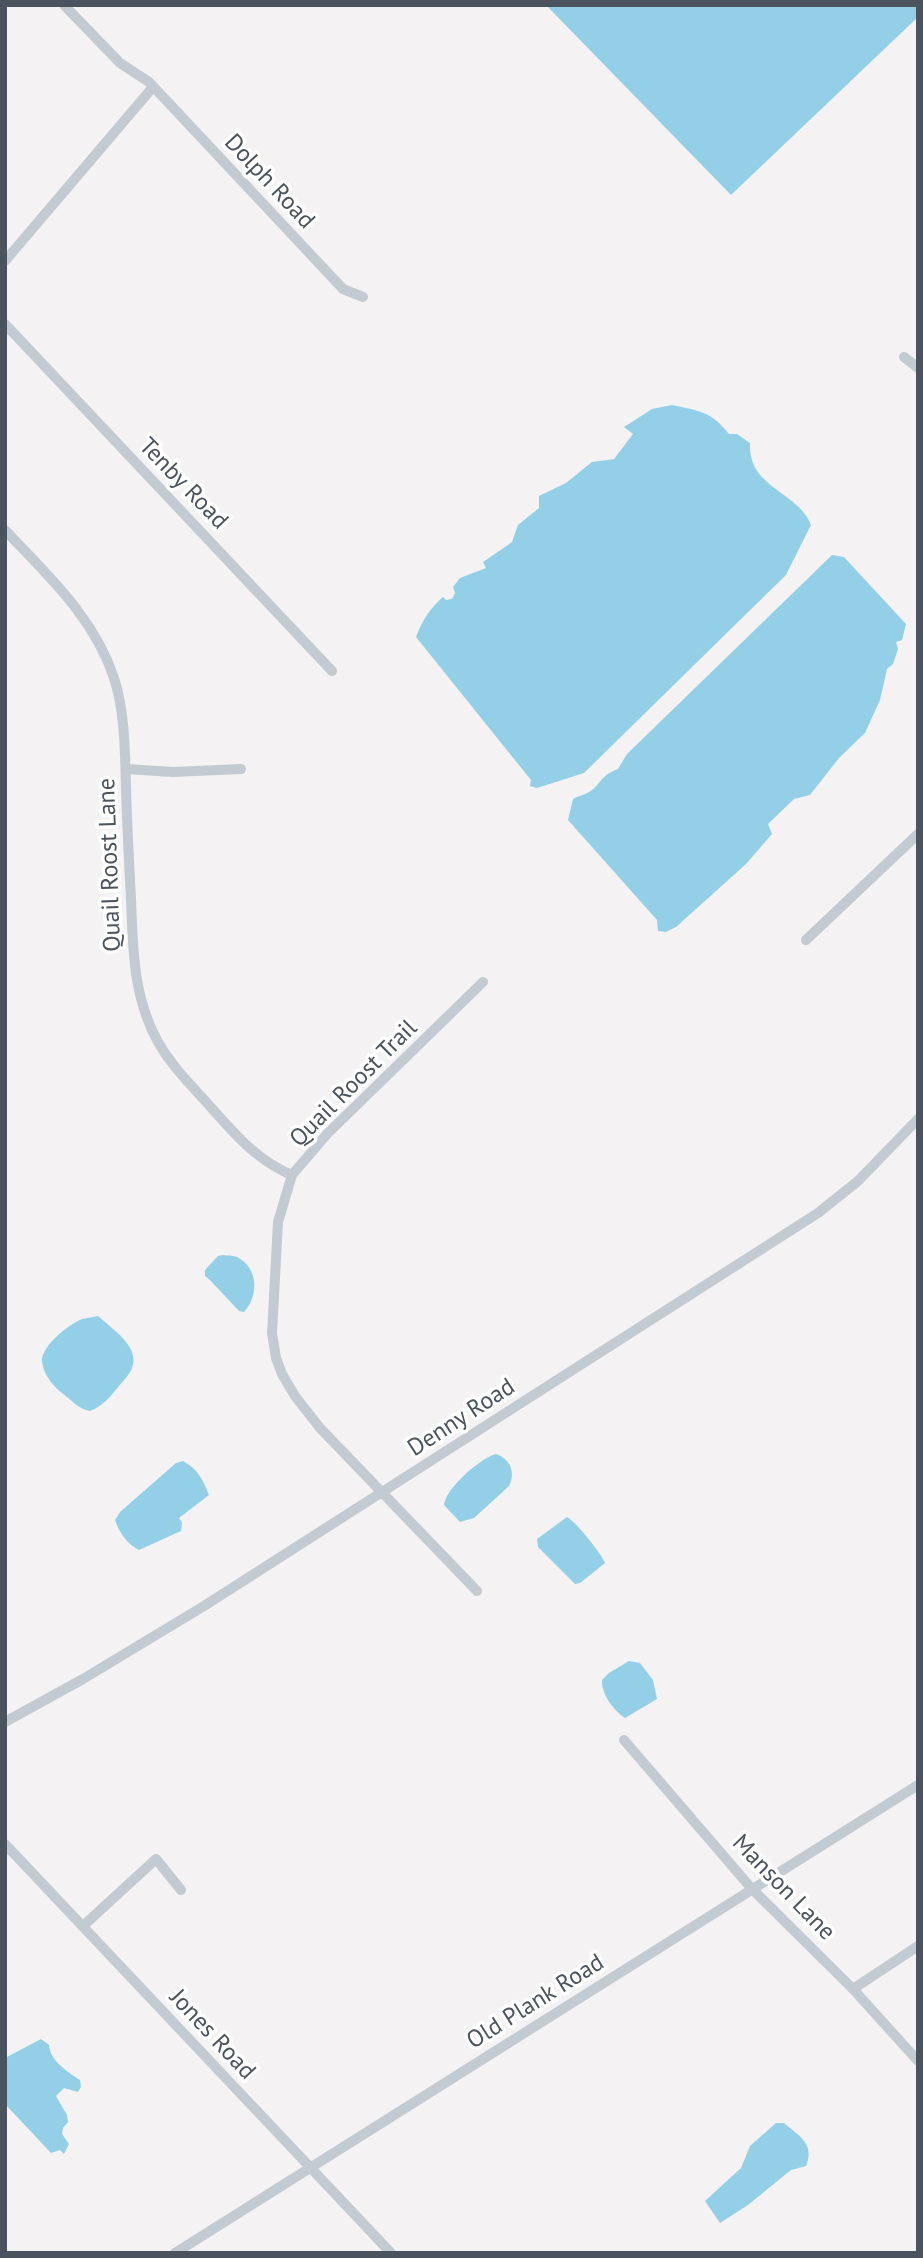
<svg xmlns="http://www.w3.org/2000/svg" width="923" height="2258" font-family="'PT Sans',sans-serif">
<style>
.water{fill:#93d0e8}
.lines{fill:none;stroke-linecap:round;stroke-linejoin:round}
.minor{stroke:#c3cbd2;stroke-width:10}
.labels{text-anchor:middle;stroke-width:7;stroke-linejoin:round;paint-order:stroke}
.street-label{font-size:24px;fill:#4a535e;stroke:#fff}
</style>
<rect width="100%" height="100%" fill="#f4f2f2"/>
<g class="water">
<polygon points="546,5 918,5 918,17 731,195"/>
<path d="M672,405C699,411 711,411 729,434H737L750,443C748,489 798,491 811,525L786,575L584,773L537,788L530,786L531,780L416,637C422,621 430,608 443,597L446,600L452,599L455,593L453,587L460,578L486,568L483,562L512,542L518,525L539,508V496L566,483L592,462L614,459L633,434L624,427L652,409Z"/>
<path d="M832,555L844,557L906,624L902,640L896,642L898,649L893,664L887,669L880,700L865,733L839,758L810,795L794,799L768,824L772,834L746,864L676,927L666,932L658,931L657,920L568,820L573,799C578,796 584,795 589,792C601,785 599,776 618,769L627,754Z"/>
<path d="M223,1255C229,1256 234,1255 239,1258C259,1270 258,1297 244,1312L239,1311L210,1280L205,1276V1270L218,1256Z"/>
<path d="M98,1316C111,1328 141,1347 132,1368C130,1374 123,1381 119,1386C110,1397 103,1406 90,1411C80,1409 75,1404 67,1397C56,1389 44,1377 42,1362C40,1347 69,1324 82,1319C87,1318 93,1317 98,1316Z"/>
<path d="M496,1454C510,1459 516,1472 509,1486L474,1518L460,1522L444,1505C445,1489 480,1458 496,1454Z"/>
<path d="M183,1461C198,1469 203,1480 209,1495L179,1518L182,1523L181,1531L139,1550C127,1544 119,1532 115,1520L120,1512L176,1463Z"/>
<path d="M567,1517C577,1523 600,1552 605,1563L580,1583L575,1584L538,1547L537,1539Z"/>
<path d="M629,1661L640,1663L653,1680L657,1699L625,1718C614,1711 601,1694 602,1680L609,1673Z"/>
<path d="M41,2039L49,2045C50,2061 68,2072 80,2080L81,2087L78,2092L64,2088L56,2096L67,2115L68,2122L63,2128L62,2134L69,2144L64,2154L60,2150L51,2153L5,2104V2058Z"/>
<path d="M776,2123H784C799,2136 815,2143 806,2166L791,2170L748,2205L720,2223L705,2201L741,2168L750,2146Z"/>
</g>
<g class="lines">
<g class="minor">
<polyline points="64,5 120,63 149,82 343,289 363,297"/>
<polyline points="5,261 153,87"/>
<polyline points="5,324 332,671"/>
<polyline points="904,357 918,368"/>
<path d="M5,530C48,576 94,617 114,678C125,712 125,752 126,788C127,825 129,862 131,899C133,949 133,997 158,1042C171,1065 190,1084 208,1104C233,1132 257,1161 292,1175"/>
<polyline points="126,769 173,772 241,769"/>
<polyline points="806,940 918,834"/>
<polyline points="477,1591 320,1428 295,1396 282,1374 276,1358 272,1333 278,1222 292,1175 327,1134 483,982"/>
<polyline points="5,1722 83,1679 204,1606 818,1213 858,1181 918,1119"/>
<polyline points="624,1740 752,1889 853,1989 918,2061"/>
<polyline points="5,1844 391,2253"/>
<polyline points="83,1926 156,1859 181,1890"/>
<polyline points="853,1989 918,1946"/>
<polyline points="175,2253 918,1785"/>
</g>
</g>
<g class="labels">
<g class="street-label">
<text transform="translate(270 181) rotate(47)" y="8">Dolph Road</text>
<text transform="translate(184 483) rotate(46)" y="8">Tenby Road</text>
<text transform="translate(109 865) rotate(-92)" y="8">Quail Roost Lane</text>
<text transform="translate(353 1083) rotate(-45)" y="8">Quail Roost Trail</text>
<text transform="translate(461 1417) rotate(-33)" y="8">Denny Road</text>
<text transform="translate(784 1887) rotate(46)" y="8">Manson Lane</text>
<text transform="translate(535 2001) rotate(-32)" y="8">Old Plank Road</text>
<text transform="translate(213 2034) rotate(47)" y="8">Jones Road</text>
</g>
</g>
<rect width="923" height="2258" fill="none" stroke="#4a535e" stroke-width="14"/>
</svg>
